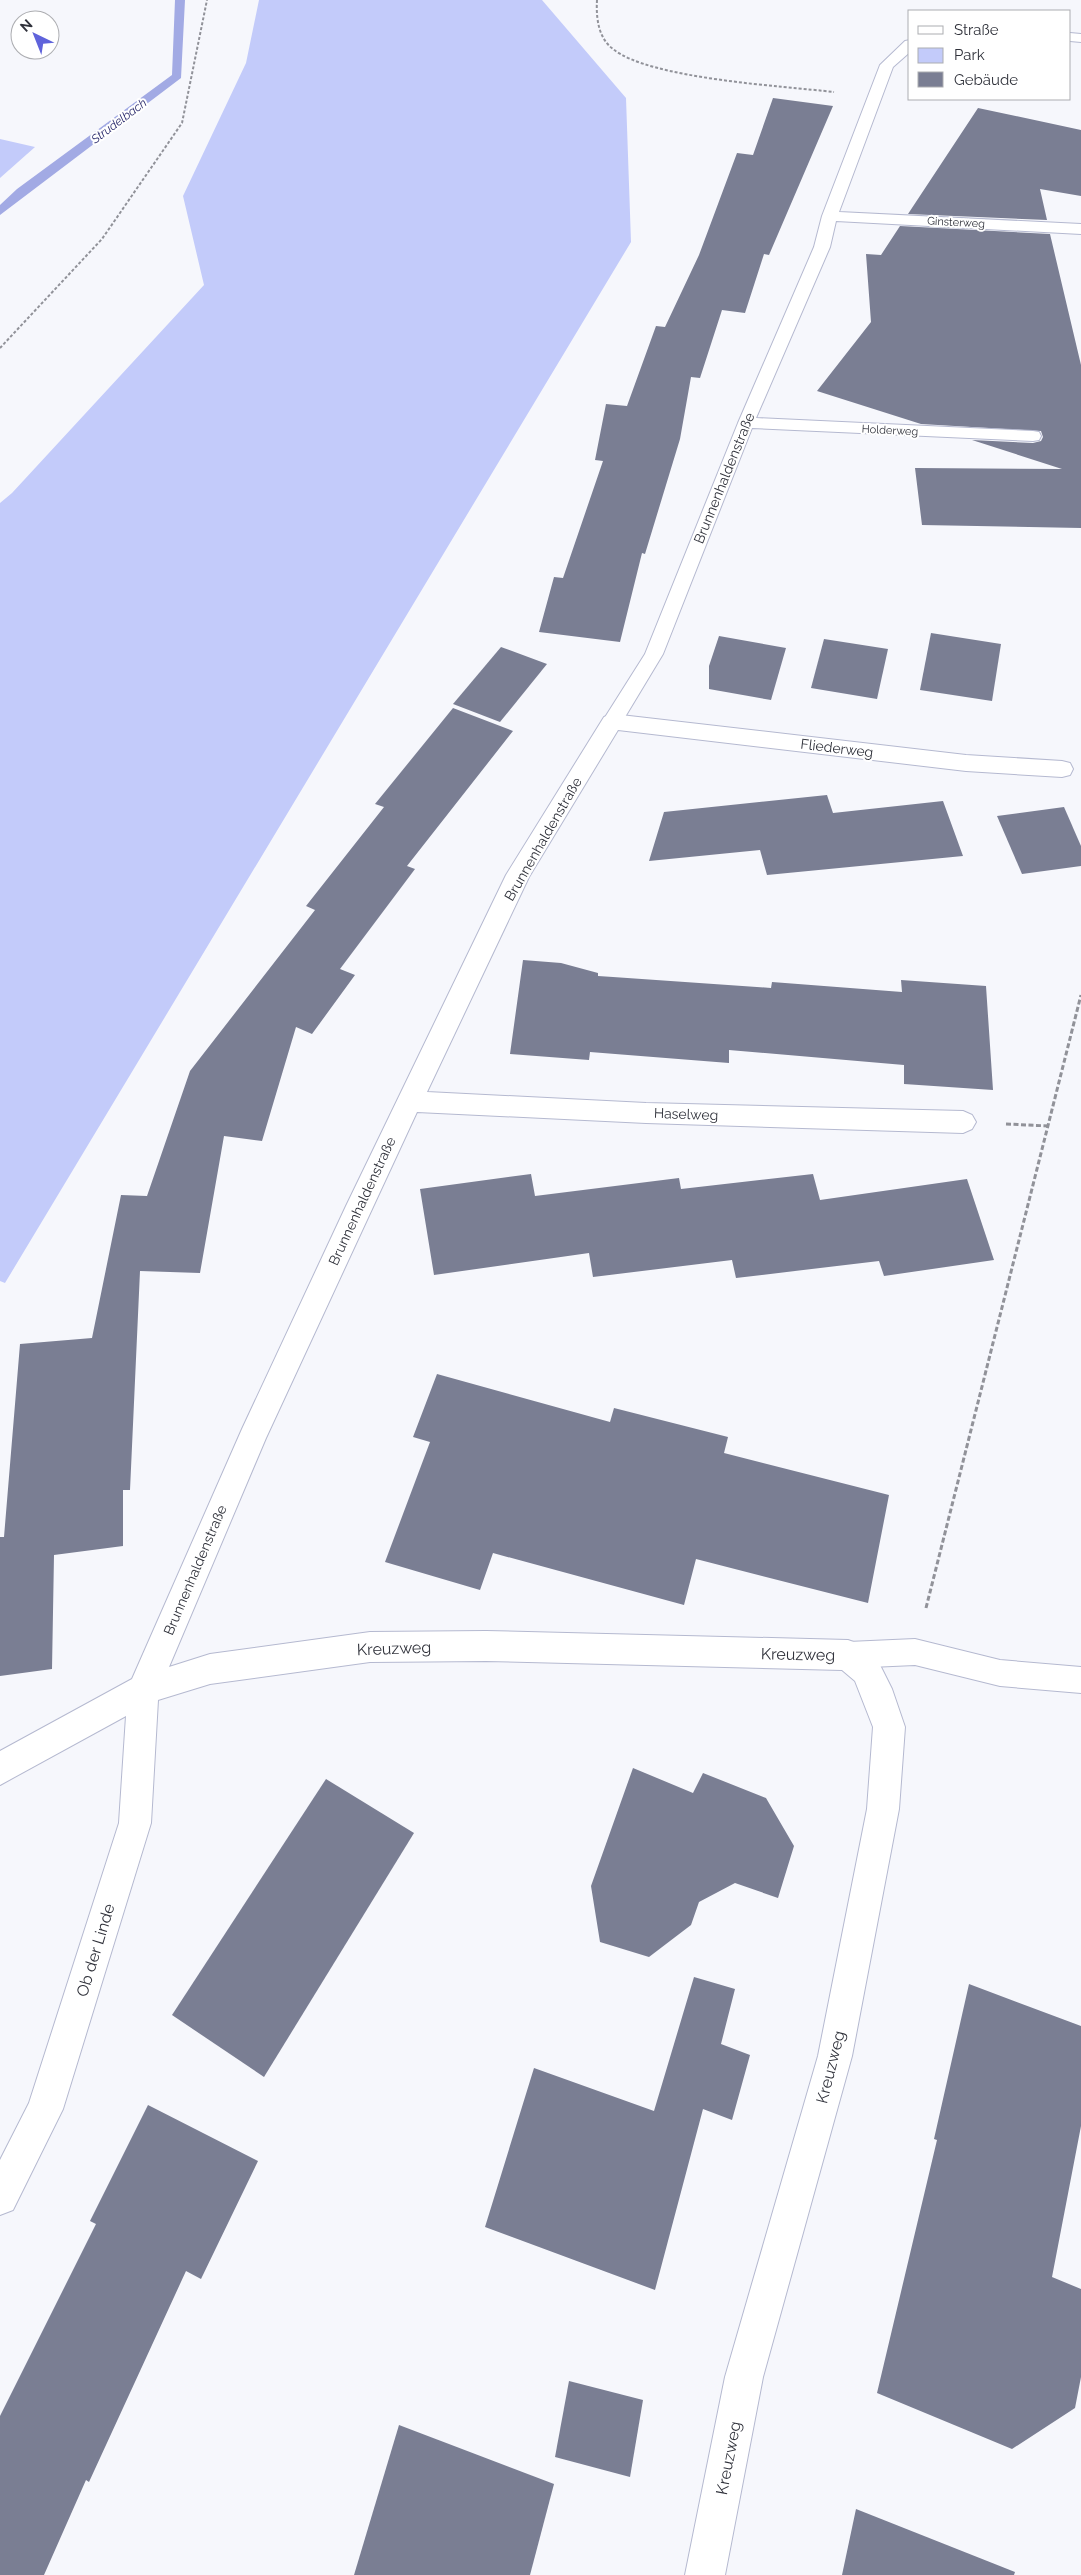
<svg xmlns="http://www.w3.org/2000/svg" width="1081" height="2575" font-family="Raleway,sans-serif">
<style>
.green{fill:#c3cbfa}
.lines{fill:none;stroke-linecap:round;stroke-linejoin:round}
.stream{fill:#a2aae4;fill-rule:evenodd}
.building{fill:#7a7e93}
.lane-casing{stroke:#b5b9d0;stroke-width:2}
.street-casing{stroke:#b5b9d0;stroke-width:2}
.path-far1{stroke:#919299;stroke-width:2;stroke-dasharray:3 2;stroke-linecap:butt}
.path{stroke:#919299;stroke-width:3;stroke-dasharray:5 2.5;stroke-linecap:butt}
.lane{fill:#fff;fill-rule:evenodd}
.street{fill:#fff;fill-rule:evenodd}
.labels{text-anchor:middle;stroke-width:4;stroke-linejoin:round;paint-order:stroke}
.far-street-label{font-size:11px;fill:#30323b;stroke:#fff}
.far-water-label{font-size:12px;font-style:italic;fill:#27276a;stroke:#fff}
.street-label{font-size:14px;fill:#30323b;stroke:#fff}
.near-street-label{font-size:16px;fill:#30323b;stroke:#fff}
</style>
<rect width="100%" height="100%" fill="#f6f7fc"/>
<g class="green">
<polygon points="259,0 542,0 626,98 631,242 5,1283 0,1281 0,503 12,493 204,285 183,196 246,63"/>
<polygon points="0,139 35,147 0,178"/>
</g>
<g class="lines">
<polygon class="stream" points="175,0 185,0 181,78 0,215 0,205 17,189 172,75"/>
</g>
<g class="building">
<polygon points="773,98 833,106 769,255 764,254 745,313 722,310 700,378 691,377 680,439 645,554 642,553 620,642 539,632 554,577 563,578 603,461 595,460 606,404 627,406 656,326 665,327 699,255 737,153 753,155"/>
<polygon points="978,108 1081,130 1081,196 1040,189 1047,220 908,214"/>
<polygon points="900,226 1050,234 1081,365 1081,528 922,525 915,468 1062,469 972,440 1033,443 1041,441 1043,437 1041,431 921,424 817,391 871,322 866,254 881,255"/>
<polygon points="931,633 1001,644 992,701 920,690"/>
<polygon points="719,636 786,648 771,700 709,689 709,666"/>
<polygon points="824,639 888,649 877,699 811,688"/>
<polygon points="501,647 547,664 500,722 453,704"/>
<polygon points="453,708 513,731 407,866 415,869 340,969 355,975 312,1034 296,1027 262,1141 224,1136 200,1273 140,1271 130,1490 123,1490 123,1546 54,1555 52,1669 0,1676 0,1537 4,1537 20,1344 92,1338 121,1195 147,1196 190,1071 315,910 306,906 384,807 375,804"/>
<polygon points="827,795 833,813 943,801 963,856 767,875 760,850 649,861 664,812"/>
<polygon points="1064,807 1081,846 1081,866 1022,874 997,816"/>
<polygon points="523,960 561,963 598,973 598,976 613,977 771,988 772,982 902,992 901,980 986,986 993,1090 904,1084 904,1065 729,1050 729,1063 590,1052 589,1060 510,1054"/>
<polygon points="531,1174 535,1196 679,1178 681,1189 813,1174 820,1200 967,1179 994,1260 884,1276 879,1261 736,1278 732,1260 593,1277 589,1253 434,1275 420,1189"/>
<polygon points="437,1374 610,1422 614,1408 728,1437 724,1453 889,1495 868,1603 696,1559 684,1605 493,1553 480,1590 385,1562 430,1442 413,1437"/>
<polygon points="633,1768 693,1793 703,1773 766,1798 794,1846 778,1898 735,1883 699,1902 691,1925 649,1957 600,1942 591,1886"/>
<polygon points="326,1779 414,1833 264,2077 172,2015"/>
<polygon points="694,1977 735,1989 721,2044 750,2055 732,2120 703,2109 655,2290 485,2227 534,2068 654,2111"/>
<polygon points="969,1984 1081,2026 1081,2126 1052,2277 1081,2289 1081,2377 1075,2408 1012,2449 877,2393 937,2140 934,2139"/>
<polygon points="148,2105 258,2161 201,2279 186,2271 89,2482 86,2480 44,2575 0,2575 0,2416 96,2224 90,2221"/>
<polygon points="569,2381 643,2400 630,2477 555,2457"/>
<polygon points="399,2425 554,2484 530,2575 354,2575"/>
<polygon points="856,2509 1015,2572 1014,2575 842,2575"/>
</g>
<g class="lines">
<g class="lane-casing">
<g id="lane">
<polygon points="1070,33 1081,34 1081,42 1070,41"/>
<polygon points="910,40 910,52 893,67 839,212 1081,224 1081,234 836,221 830,247 756,418 1033,431 1039,432 1041,436 1039,440 1033,441 752,428 663,654 619,727 612,729 605,727 602,722 645,654 738,423 814,247 822,216 880,65 905,41"/>
<polygon points="915,1639 1000,1660 1081,1667 1081,1693 1000,1686 915,1665 848,1668 839,1664 835,1655 839,1646 848,1642"/>
</g>
</g>
<g class="street-casing">
<polygon id="street" points="612,714 966,755 1062,761 1070,763 1073,769 1070,775 1062,777 966,771 618,730 529,877 427,1092 646,1103 963,1111 972,1115 976,1122 972,1129 963,1133 646,1123 417,1112 266,1438 169,1667 210,1654 370,1632 486,1631 848,1640 859,1644 877,1659 892,1689 905,1727 899,1809 852,2056 763,2377 725,2575 685,2575 725,2377 818,2056 867,1809 873,1727 855,1681 842,1670 486,1661 370,1662 210,1684 158,1700 151,1823 63,2109 13,2210 0,2215 0,2160 29,2103 119,1823 126,1716 0,1785 0,1751 132,1679 242,1429 346,1206 506,875 604,717"/>
</g>
<g class="path-far1">
<path d="M597,0C596,17 598,38 613,49C650,79 783,86 834,92"/>
<polyline points="0,348 102,239 182,123 207,0"/>
</g>
<g class="path">
<polyline points="1006,1124 1049,1126"/>
<polyline points="926,1608 1081,995"/>
</g>
<use href="#lane" class="lane"/>
<use href="#street" class="street"/>
</g>
<g class="labels">
<g class="far-street-label">
<text transform="translate(956 222) rotate(3)" y="4">Ginsterweg</text>
<text transform="translate(890 430) rotate(3)" y="4">Holderweg</text>
</g>
<g class="far-water-label">
<text transform="translate(119 121) rotate(-37)" y="4">Strudelbach</text>
</g>
<g class="street-label">
<text transform="translate(724 478) rotate(-68)" y="5">Brunnenhaldenstraße</text>
<text transform="translate(837 748) rotate(7)" y="5">Fliederweg</text>
<text transform="translate(543 839) rotate(-60)" y="5">Brunnenhaldenstraße</text>
<text transform="translate(686 1114) rotate(2)" y="5">Haselweg</text>
<text transform="translate(362 1201) rotate(-65)" y="5">Brunnenhaldenstraße</text>
<text transform="translate(195 1570) rotate(-67)" y="5">Brunnenhaldenstraße</text>
</g>
<g class="near-street-label">
<text transform="translate(394 1648) rotate(-2)" y="6">Kreuzweg</text>
<text transform="translate(798 1654) rotate(1)" y="6">Kreuzweg</text>
<text transform="translate(95 1950) rotate(-73)" y="6">Ob der Linde</text>
<text transform="translate(830 2067) rotate(-76)" y="6">Kreuzweg</text>
<text transform="translate(728 2458) rotate(-79)" y="6">Kreuzweg</text>
</g>
</g>
<rect x="908" y="10" width="162" height="90" fill="#ffffff" stroke="#acadb1"/>
<rect x="918" y="26" width="25" height="8" fill="#ffffff" stroke="#acadb1"/>
<text x="954" y="35" font-size="15" fill="#30323b">Straße</text>
<rect x="918" y="48" width="25" height="15" fill="#c3cbfa" stroke="#acadb1"/>
<text x="954" y="60" font-size="15" fill="#30323b">Park</text>
<rect x="918" y="72" width="25" height="15" fill="#7a7e93" stroke="#acadb1"/>
<text x="954" y="85" font-size="15" fill="#30323b">Gebäude</text>
<g transform="translate(35 35) rotate(317)"><circle r="24" fill="#ffffff" stroke="#acadb1"/>
<path d="M0-4L9 19L0 12L-9 19Z" fill="#5f63db"/>
<text y="-8" font-size="14" font-weight="bold" text-anchor="middle" fill="#30323b">N</text>
</g>
</svg>
